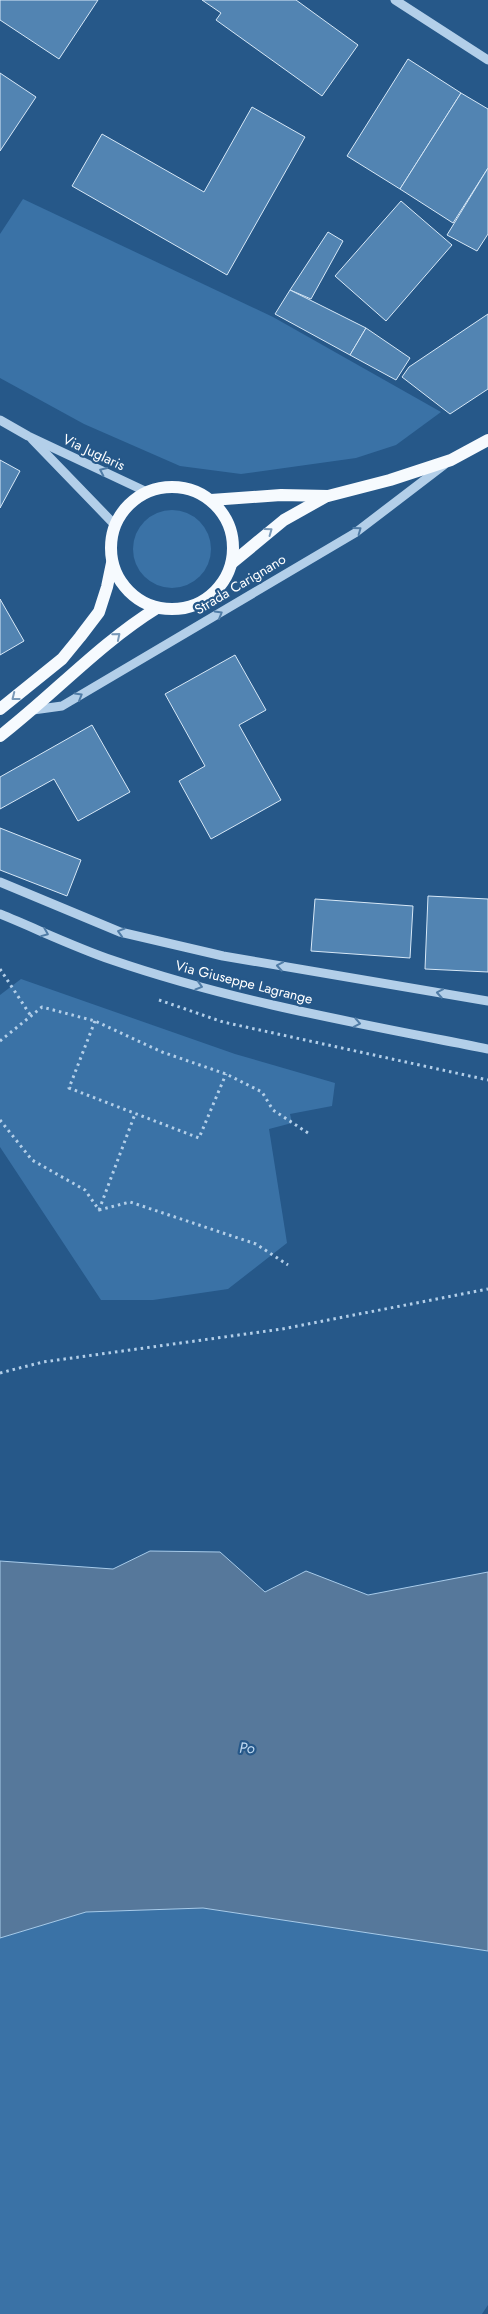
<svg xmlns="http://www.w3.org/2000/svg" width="488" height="2314" font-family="Jost,sans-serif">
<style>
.green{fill:#3a72a6}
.water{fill:#56789b;stroke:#a7cbea}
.building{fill:#5284b2;stroke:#d7e8f7}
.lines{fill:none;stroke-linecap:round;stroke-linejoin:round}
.path{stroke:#b3cfe9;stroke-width:3;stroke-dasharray:2.5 4;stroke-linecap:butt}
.minor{stroke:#b3cfe9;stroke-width:9}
.major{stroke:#f6fafe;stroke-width:12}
.oneway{stroke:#507ca6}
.oneway2{stroke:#7999b8}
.labels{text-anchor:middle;stroke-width:4.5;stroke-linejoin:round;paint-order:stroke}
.street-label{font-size:14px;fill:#fff;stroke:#265889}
.water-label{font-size:15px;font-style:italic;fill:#bfd9f1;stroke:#265889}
</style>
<rect width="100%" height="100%" fill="#265889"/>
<g class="green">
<polygon points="23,199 273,317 441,412 396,445 356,458 241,474 180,466 84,424 0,378 0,234"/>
<circle cx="172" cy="549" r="39"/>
<polygon points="21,979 235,1054 335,1083 332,1106 290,1114 292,1123 269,1129 287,1243 228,1289 153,1300 101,1300 0,1147 0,995"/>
<polygon points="203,1908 488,1951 488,2305 482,2314 0,2314 0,1938 86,1912"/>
</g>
<polygon class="water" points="150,1551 220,1552 265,1592 306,1571 368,1595 488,1572 488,1951 203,1908 86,1912 0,1938 0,1561 113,1569"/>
<g class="building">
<polygon points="0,0 98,0 59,59 0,20"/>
<polygon points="202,0 296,0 358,45 322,96 216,20 221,13"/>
<polygon points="408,59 461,93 400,189 347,156"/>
<polygon points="0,73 36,97 0,151"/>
<polygon points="461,93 488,109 488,168 453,223 400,189"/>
<polygon points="252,107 305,137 227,275 72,186 102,134 204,192"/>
<polygon points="488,168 488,234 477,251 447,235"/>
<polygon points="401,201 452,245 386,321 335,276"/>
<polygon points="328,232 343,241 311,299 290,290"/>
<polygon points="290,290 366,328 350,355 275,314"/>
<polygon points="488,314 488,389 450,414 402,377 409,367"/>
<polygon points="366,328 410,358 396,380 350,355"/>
<polygon points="0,460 20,471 0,508"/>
<polygon points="0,599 24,641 0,655"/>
<polygon points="235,655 266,710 239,725 281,800 211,839 179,781 205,766 165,694"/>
<polygon points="92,725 130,792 78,821 54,779 0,809 0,777"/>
<polygon points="0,828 81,860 67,896 0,870"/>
<polygon points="428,896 488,899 488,972 425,969"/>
<polygon points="315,899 413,906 410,958 311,951"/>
</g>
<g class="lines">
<g class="path">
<polyline points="0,969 31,1016"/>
<polyline points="159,1000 223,1022 488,1080"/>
<polyline points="95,1021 69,1088 199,1138 226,1074"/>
<polyline points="0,1041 42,1007 95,1021 162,1052 226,1074 262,1092 273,1110 308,1133"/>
<polyline points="0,1120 32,1160 85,1190 99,1210 130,1202 256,1244 288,1265"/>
<polyline points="99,1210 135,1114"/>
<polyline points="0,1373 43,1362 282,1329 488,1289"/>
</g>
<g class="minor">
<polyline points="395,0 488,60"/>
<polyline points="0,420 28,436 147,492"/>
<polyline points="32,439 115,525"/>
<polyline points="33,710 62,706 355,533 444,465"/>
<polyline points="0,882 120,932 223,956 488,1001"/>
<path d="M0,914C37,929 74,947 112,960C234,1002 362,1024 488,1049"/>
</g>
<g class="major">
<circle cx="172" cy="548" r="61"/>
<polyline points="211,500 281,495 328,496 390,480 451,460 488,440"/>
<polyline points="232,563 284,520 325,497"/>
<polyline points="0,709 62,659 80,637 99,612 107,587 112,563"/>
<path d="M0,736C53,695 99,644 157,608"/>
</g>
</g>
<defs><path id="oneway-chevron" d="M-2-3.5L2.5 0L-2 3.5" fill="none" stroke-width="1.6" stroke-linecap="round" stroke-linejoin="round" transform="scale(1.25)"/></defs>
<g class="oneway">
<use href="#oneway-chevron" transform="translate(103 471) rotate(-155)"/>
<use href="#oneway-chevron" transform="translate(358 530) rotate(-36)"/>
<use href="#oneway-chevron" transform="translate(219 614) rotate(-30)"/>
<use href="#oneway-chevron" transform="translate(79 696) rotate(-30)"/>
<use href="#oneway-chevron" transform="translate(121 932) rotate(-163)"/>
<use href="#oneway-chevron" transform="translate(45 933) rotate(22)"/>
<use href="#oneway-chevron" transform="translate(280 966) rotate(-170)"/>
<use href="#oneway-chevron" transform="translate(199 986) rotate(17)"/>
<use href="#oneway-chevron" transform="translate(440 993) rotate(-170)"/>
<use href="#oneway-chevron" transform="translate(357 1023) rotate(11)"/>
</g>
<g class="oneway2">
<use href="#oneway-chevron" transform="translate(269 531) rotate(-36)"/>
<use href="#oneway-chevron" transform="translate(117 636) rotate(-40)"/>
<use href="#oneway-chevron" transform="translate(15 697) rotate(142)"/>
</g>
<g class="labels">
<g class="street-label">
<text transform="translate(94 452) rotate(25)" y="5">Via Juglaris</text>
<text transform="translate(240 584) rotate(-31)" y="5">Strada Carignano</text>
<text transform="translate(244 982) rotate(14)" y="5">Via Giuseppe Lagrange</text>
</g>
<g class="water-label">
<text transform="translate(247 1748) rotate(2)" y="5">Po</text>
</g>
</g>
</svg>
